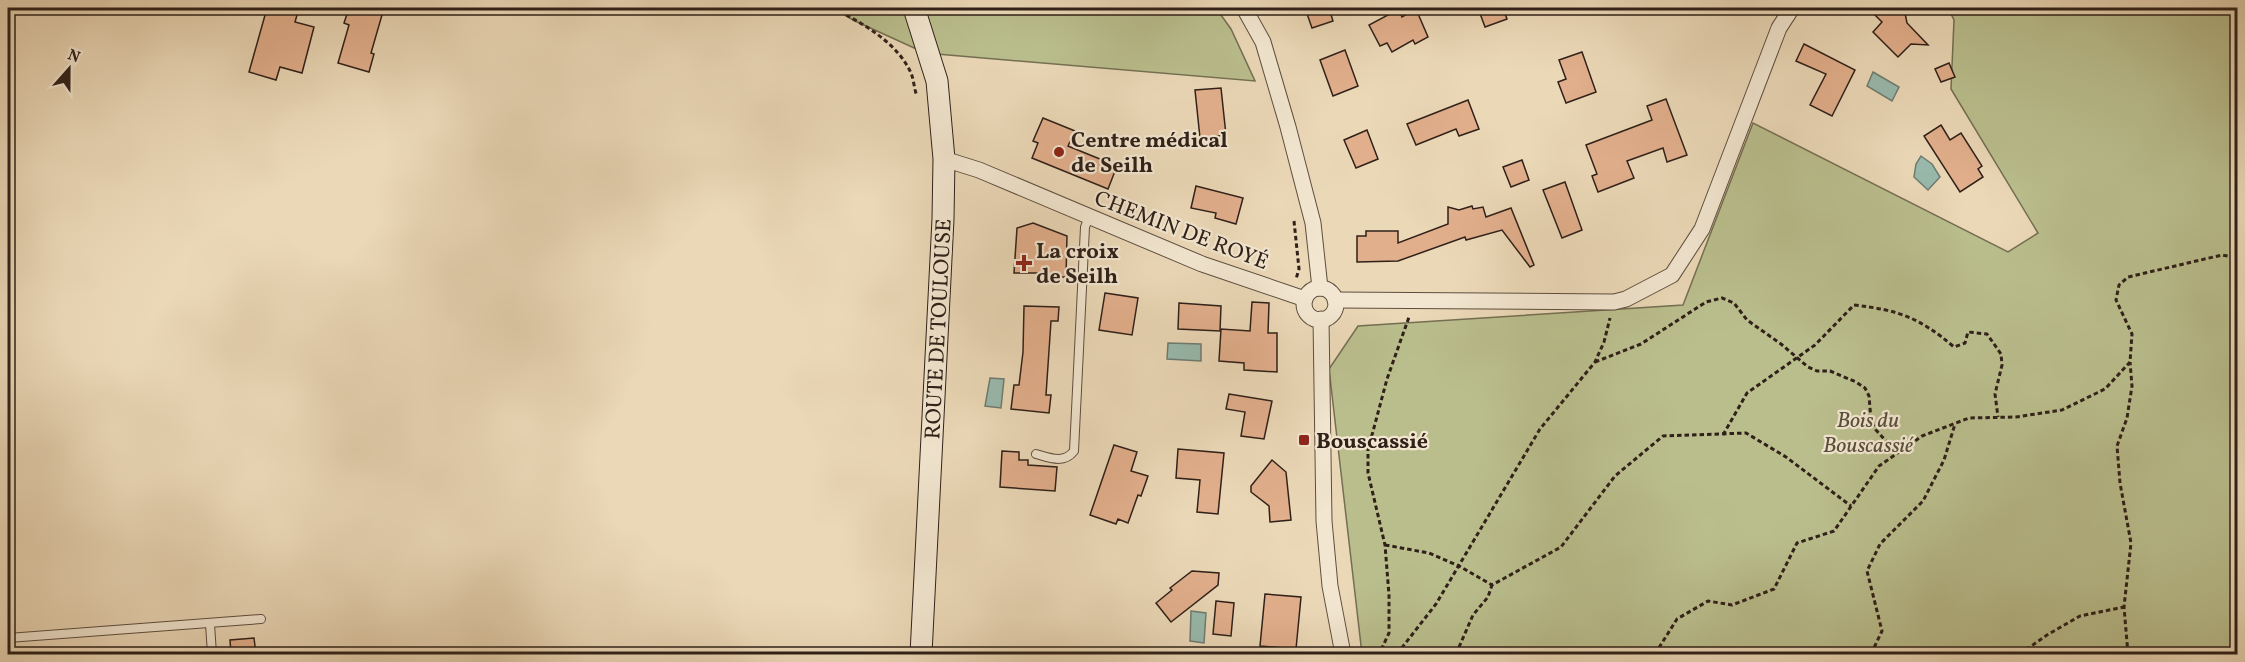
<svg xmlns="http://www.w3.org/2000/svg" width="2245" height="662" font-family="Vollkorn,serif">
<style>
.green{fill:#babe8d;stroke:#746f53;stroke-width:1.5}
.water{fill:#98baad;stroke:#6e7c72;stroke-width:1.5}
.building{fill:#e2af8c;stroke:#2f2019;stroke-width:1.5}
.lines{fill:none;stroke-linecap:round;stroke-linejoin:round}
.service-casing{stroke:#5e4e40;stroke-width:10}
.minor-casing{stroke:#5e4e40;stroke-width:17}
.secondary-casing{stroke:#2f2019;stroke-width:23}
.path{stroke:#2f2019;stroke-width:3;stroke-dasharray:4.5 3;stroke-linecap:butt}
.service{stroke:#f2e6d0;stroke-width:8}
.minor{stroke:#f2e6d0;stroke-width:15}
.secondary{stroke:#f2e6d0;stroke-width:21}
.poi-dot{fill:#8f2418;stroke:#f2e6d0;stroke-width:2}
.labels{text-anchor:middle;stroke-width:4.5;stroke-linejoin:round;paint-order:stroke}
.poi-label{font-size:22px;font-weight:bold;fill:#2f2019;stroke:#f2e6d0;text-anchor:start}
.street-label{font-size:22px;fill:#2f2019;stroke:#f2e6d0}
.park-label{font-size:22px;font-style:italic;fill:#594f3c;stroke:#f2e6d0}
</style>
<rect width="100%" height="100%" fill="#ebd8b7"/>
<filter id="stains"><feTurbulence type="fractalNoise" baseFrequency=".00333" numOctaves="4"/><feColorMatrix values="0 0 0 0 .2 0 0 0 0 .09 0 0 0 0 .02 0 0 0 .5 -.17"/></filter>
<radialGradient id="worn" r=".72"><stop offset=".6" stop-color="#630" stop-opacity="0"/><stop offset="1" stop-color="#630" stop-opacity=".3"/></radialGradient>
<g class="green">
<polygon points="834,8 1216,8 1231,29 1255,81 925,53 853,20"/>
<polygon points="1948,8 2237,8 2237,654 1362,654 1329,369 1358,326 1683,305 1753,123 2008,252 2038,233 1951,89 1954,20"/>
</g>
<g class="water">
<polygon points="1873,72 1899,87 1892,101 1867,86"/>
<polygon points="1921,156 1932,164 1940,177 1928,190 1914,177 1916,164"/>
<polygon points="1168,343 1201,344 1201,361 1167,359"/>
<polygon points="990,378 1004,379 1001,408 985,406"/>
<polygon points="1191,611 1206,613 1204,643 1190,641"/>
</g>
<g class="building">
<polygon points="267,8 299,8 295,22 314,27 302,73 280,67 276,80 249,72"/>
<polygon points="349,8 384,8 371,53 374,54 369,72 338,63 349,25 344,23"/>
<polygon points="1305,8 1329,8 1333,21 1312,28"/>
<polygon points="1478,8 1503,8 1507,19 1485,27"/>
<polygon points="1868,8 1892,8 1894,11 1905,13 1907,23 1928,45 1911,44 1898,57 1873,32 1882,22"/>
<polygon points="1399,9 1402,17 1416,9 1428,37 1415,44 1413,40 1392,52 1387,43 1380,46 1369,25"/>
<polygon points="1804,44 1855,70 1832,116 1810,105 1826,74 1796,61"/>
<polygon points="1345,50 1358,86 1333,96 1320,60"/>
<polygon points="1582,52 1596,92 1566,103 1558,82 1566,79 1559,60"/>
<polygon points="1949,63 1955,77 1941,82 1935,69"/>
<polygon points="1221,88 1226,135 1200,138 1195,90"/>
<polygon points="1666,99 1687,155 1667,162 1663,148 1627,161 1634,178 1598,192 1592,176 1597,174 1586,145 1652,120 1647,106"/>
<polygon points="1468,100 1479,129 1459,136 1456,129 1416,145 1407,124"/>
<polygon points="1043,118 1075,131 1068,146 1117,166 1108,189 1032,158 1038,143 1033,141"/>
<polygon points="1941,125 1950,140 1961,133 1982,166 1978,169 1983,177 1960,192 1924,136"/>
<polygon points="1367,130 1378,159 1356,168 1344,140"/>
<polygon points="1522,160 1529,180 1511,187 1503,167"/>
<polygon points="1565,182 1582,230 1562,238 1543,190"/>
<polygon points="1196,186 1243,198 1236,224 1215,218 1216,213 1191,208"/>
<polygon points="1472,206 1473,209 1483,207 1486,217 1511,208 1534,265 1530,267 1502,230 1466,240 1465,237 1398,261 1357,262 1357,236 1366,236 1366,231 1398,231 1398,243 1448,224 1448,207 1459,210"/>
<polygon points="1033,223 1067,236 1066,277 1048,277 1048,273 1014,273 1017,228"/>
<polygon points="1105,293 1138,298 1132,335 1099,330"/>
<polygon points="1252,302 1269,303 1268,333 1277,333 1277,372 1244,370 1244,363 1219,361 1221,329 1250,331"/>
<polygon points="1179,303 1221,306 1220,331 1178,329"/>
<polygon points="1024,306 1059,307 1058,321 1051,321 1046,395 1051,395 1049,413 1011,409 1014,385 1019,385 1023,352"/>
<polygon points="1229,394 1272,401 1264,439 1241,436 1245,412 1226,409"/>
<polygon points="1114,445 1137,452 1131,471 1148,476 1141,496 1138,495 1128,523 1118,519 1116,524 1090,515"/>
<polygon points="1178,449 1224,453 1218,514 1197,512 1200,480 1176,478"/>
<polygon points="1002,451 1019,452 1019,460 1028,460 1028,465 1057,467 1055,491 1000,487"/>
<polygon points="1272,460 1286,472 1291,520 1270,522 1269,506 1251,492 1251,486"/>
<polygon points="1192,571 1219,573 1218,585 1171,622 1156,603 1172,590 1170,588"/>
<polygon points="1265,594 1301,597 1296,649 1260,646"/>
<polygon points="1216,601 1234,603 1231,636 1213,634"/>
<polygon points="254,638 256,654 231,654 230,640"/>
</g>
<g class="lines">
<g class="service-casing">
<g id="service">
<path d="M1036,454C1050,458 1064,464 1074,451L1085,227L1089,217"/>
<polyline points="210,624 212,654"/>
<polyline points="8,638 261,619"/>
</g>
</g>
<g class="minor-casing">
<g id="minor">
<polyline points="1244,8 1263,42 1288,127 1313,223 1320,288"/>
<polyline points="944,159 979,170 1202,264 1305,299"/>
<circle cx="1320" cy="304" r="16"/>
<polyline points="1335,300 1614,302 1626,299 1672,275 1702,229 1779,28 1792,8"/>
<polyline points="1321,319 1324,521 1330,586 1343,654"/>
</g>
</g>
<g class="secondary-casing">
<polyline id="secondary" points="914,8 937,81 944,159 943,219 921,654"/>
</g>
<g class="path">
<path d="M833,8C862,23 897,42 911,73C914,80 914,89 917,96"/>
<polyline points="1294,221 1299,269 1296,279"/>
<polyline points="1595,362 1641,344 1706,302 1722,298 1734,303 1747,320 1781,344 1808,367 1817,371 1830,371 1856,382 1865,388 1869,396 1871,420 1876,430 1897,453"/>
<path d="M1723,435L1747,393L1815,345L1854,305C1899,310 1920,318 1954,347L1965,343L1968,332L1987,334L2001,354L2002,365L1995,394L1998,417"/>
<polyline points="1385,545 1429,553 1459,566 1492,585 1561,547 1615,476 1663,436 1746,433 1786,457 1851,506"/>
<polyline points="1375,654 1382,648 1389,633 1389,595 1385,545 1368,473 1368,450 1387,379 1409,317"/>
<polyline points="1397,654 1436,604 1540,429 1595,362 1604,342 1610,318"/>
<polyline points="1456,654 1473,615 1488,597 1492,585"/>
<polyline points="1655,654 1677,619 1708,601 1732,605 1774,589 1797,543 1834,531 1879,466 1922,436 1969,418 2016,417 2062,410 2105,389 2130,362 2132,334 2116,300 2119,285 2128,277 2222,255 2238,258"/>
<polyline points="1871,654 1882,631 1867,571 1880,544 1923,501 1944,460 1955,424"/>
<polyline points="2020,654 2047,635 2080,616 2124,607"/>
<polyline points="2128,654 2124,607 2131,543 2120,483 2117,446 2127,418 2132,386 2130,362"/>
</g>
<use href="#service" class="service"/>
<use href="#minor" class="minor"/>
<use href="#secondary" class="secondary"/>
</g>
<g class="poi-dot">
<circle cx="1059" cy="152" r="6"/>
<path d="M1021 254h6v6h6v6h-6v6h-6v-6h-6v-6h6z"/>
<rect x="1298" y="434" width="12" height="12" rx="3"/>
</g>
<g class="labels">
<g class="poi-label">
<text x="1071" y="147">Centre médical<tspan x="1071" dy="25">de Seilh</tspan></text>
<text x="1036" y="258">La croix<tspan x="1036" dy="25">de Seilh</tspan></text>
<text x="1316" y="448">Bouscassié</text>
</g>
<g class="street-label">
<text transform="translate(1182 229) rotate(21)" y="8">CHEMIN DE ROYÉ</text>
<text transform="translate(937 329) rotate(-87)" y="8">ROUTE DE TOULOUSE</text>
</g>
<g class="park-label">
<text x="1868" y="427">Bois du<tspan x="1868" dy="25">Bouscassié</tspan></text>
</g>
</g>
<rect width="2245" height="662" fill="none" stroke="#ebd8b7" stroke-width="30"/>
<rect x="9" y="9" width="2227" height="644" fill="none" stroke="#2f2019" stroke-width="3"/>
<rect x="15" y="15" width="2215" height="632" fill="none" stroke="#2f2019" stroke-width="1.5"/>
<g transform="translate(69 69) rotate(21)" stroke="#f2e6d0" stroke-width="4.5" paint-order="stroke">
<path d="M0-4.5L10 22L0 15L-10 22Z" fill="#2f2019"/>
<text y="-9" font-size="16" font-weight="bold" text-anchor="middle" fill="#2f2019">N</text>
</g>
<rect width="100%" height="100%" filter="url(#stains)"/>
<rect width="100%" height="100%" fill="url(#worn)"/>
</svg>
